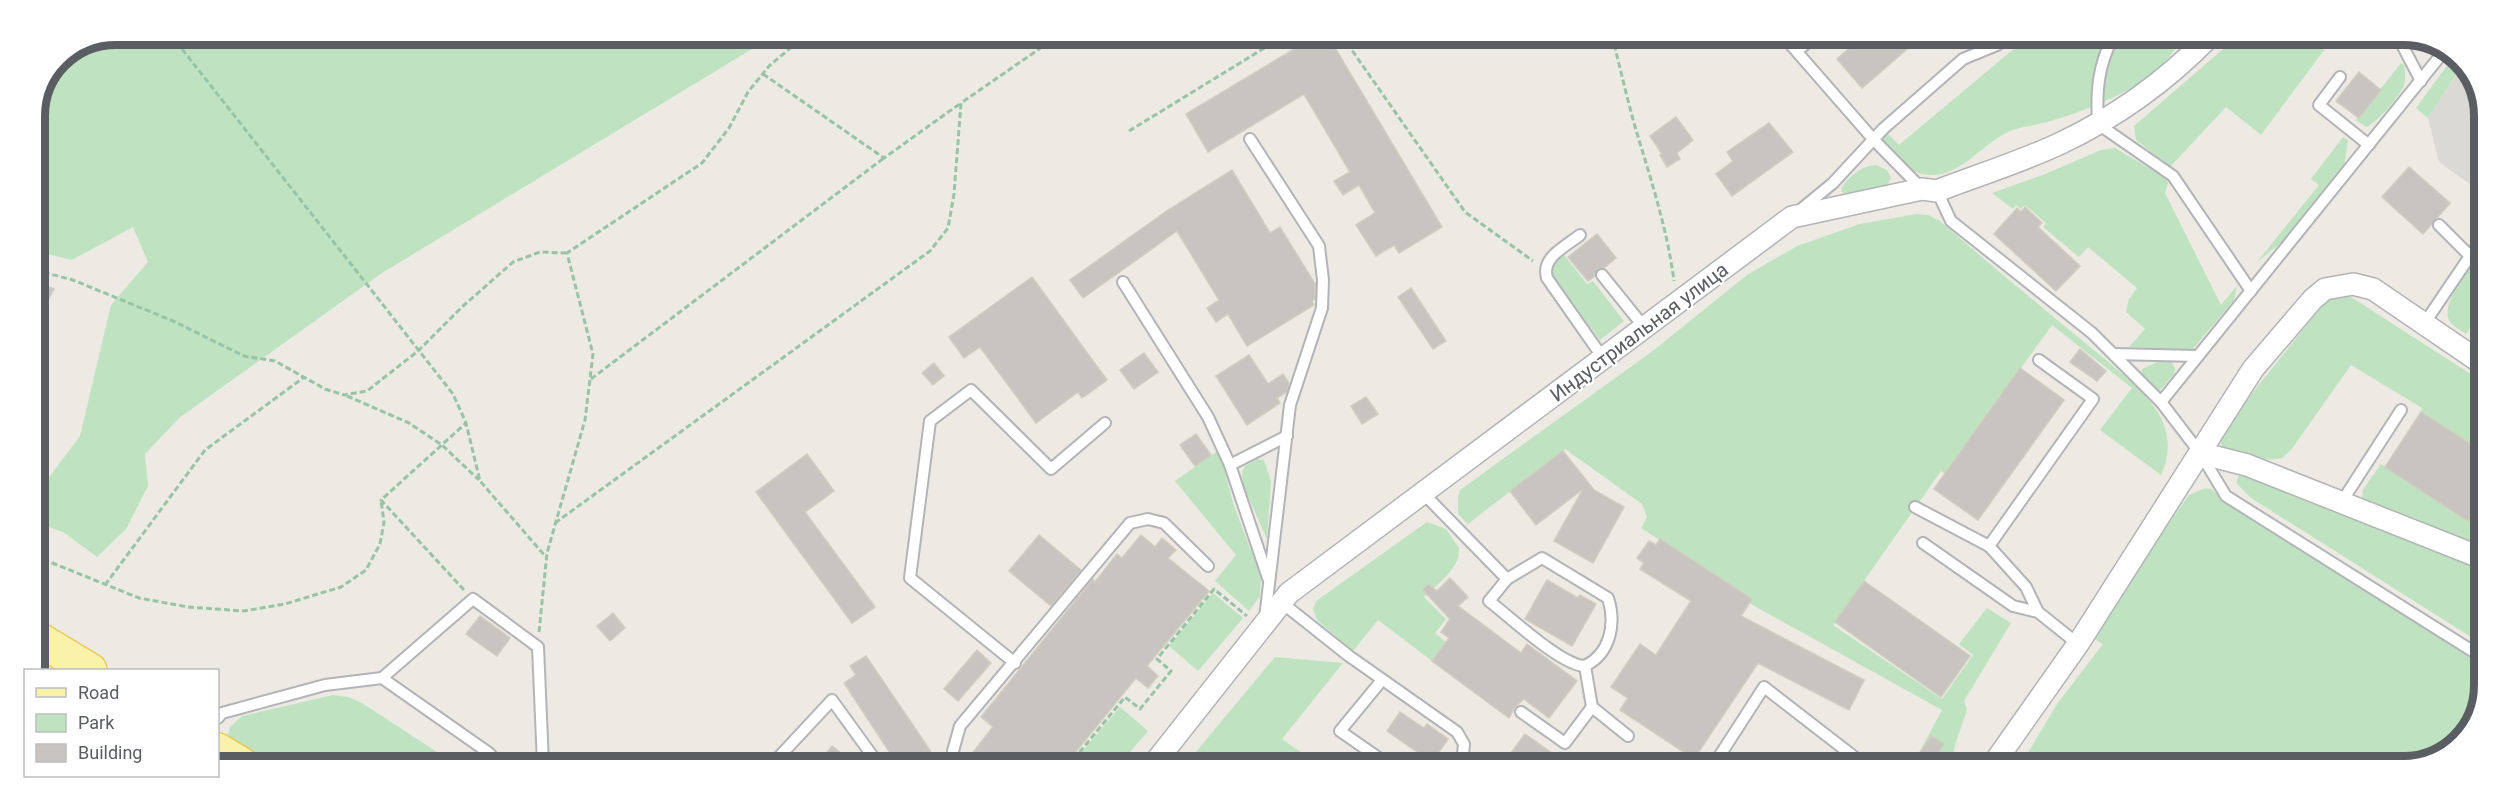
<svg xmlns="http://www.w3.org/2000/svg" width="2519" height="801" font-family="Roboto,sans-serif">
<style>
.industrial{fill:#dbd9d4}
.green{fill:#bfe3c1}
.building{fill:#c8c4bf;stroke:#d0ccc0;stroke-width:1.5}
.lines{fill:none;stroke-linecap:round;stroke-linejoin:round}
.lane-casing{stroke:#b2b4b8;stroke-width:14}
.street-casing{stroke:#b2b4b8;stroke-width:24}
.primary-casing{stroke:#e9ca5e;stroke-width:36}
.path{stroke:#99c3a7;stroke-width:3;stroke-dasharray:6 3;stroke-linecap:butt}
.lane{stroke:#fff;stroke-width:10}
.street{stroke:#fff;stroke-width:21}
.primary{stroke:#faf2a8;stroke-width:33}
.labels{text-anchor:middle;stroke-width:4.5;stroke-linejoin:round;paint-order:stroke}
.street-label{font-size:20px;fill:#5a5d62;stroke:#fff}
.rim{fill:none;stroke:#5a5d62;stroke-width:8}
</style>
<rect width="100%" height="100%" fill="#eceae2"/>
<polygon class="industrial" points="2464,63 2484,110 2484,194 2439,162 2428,118"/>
<g class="green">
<polygon points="116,35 775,35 382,273 179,418 145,454 148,486 126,529 97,557 63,532 37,523 35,496 80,436 111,305 148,262 133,227 72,260 35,251 35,116 59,58"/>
<path d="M2028,37H2181C2165,80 2095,108 2054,120C2039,125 2024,126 2010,131C1980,144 1958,182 1922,174C1906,170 1892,149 1881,137L1885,131L1899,145Z"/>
<polygon points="2237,37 2307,37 2324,50 2261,135 2226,107 2170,167 2136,140 2134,126"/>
<polygon points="2454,56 2464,62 2428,118 2416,108"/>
<path d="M2401,63L2404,65C2405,71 2406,79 2404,85C2401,95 2376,124 2366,127L2356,120Z"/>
<polygon points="2343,137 2348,140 2344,167 2292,234 2257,262 2319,185 2311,179"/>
<polygon points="2115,148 2166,178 2168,183 2165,193 2221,305 2237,286 2234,300 2192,350 2129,347 2145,329 2126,312 2129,299 2137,288 2088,247 2079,257 2043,227 2046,223 2025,205 2021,209 2016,205 2013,209 1992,193 2045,174 2101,150"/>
<path d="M1876,165L1887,170L1891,178L1886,187L1845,195L1842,192L1841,188C1849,177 1862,165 1876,165Z"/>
<path d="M1916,214L1928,215L1940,221C1980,256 2021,290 2062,324C2088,346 2147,389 2161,418C2170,438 2170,455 2161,475L2100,430L2132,388L2052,325L1945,474L1941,471L1833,625L1942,699L1973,655L1959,644L1987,608L2011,623L1964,701L1967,710L1956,742L1950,766H1930L1944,744L1931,736L1915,760L1925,766H1912L1942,710L1749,603L1752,599L1641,528L1647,517L1642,504L1565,449L1468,524L1458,514V497L1460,490L1654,350L1747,275L1797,246L1860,224Z"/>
<path d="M2484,250L2483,309L2466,334C2461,330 2454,327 2451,323C2436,307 2474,264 2484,250Z"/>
<polygon points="1564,255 1587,284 1593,281 1624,321 1600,340 1552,276 1553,263"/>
<path d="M2348,295L2483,382V452L2421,412L2422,408L2351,365L2291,450L2282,458C2262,462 2241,455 2223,448L2220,440L2230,421L2326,301L2331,296Z"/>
<polygon points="2164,359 2171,361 2175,369 2174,374 2159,391 2141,374 2142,369"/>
<polygon points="1219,450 1234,506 1261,577 1260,596 1249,611 1215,581 1236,555 1175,481"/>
<polygon points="1257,459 1264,460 1271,481 1267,539 1243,485 1242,472 1245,466"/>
<polygon points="2381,464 2468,521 2483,498 2482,545 2427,527 2362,499 2363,490"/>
<polygon points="2242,471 2482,566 2482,644 2251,498 2237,484 2237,479"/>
<polygon points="2205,488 2211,489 2234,508 2482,663 2482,706 2453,749 2403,766 2020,766 2057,704 2103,644 2089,636 2189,495"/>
<path d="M1427,522L1446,529L1459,548C1461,568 1437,584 1424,597L1446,619L1435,633L1446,642L1432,661L1378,620L1353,651L1317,620L1313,609L1316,601Z"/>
<polygon points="1213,593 1243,618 1198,671 1169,646"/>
<polygon points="1275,657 1343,663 1282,739 1319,765 1185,765"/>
<polygon points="333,695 348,697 362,703 455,764 271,764 228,736 230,727 242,716"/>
<polygon points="1120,707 1148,731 1119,765 1095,765 1081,753"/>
</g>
<g class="building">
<polygon points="1316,36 1328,36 1442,227 1399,253 1394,245 1376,256 1356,225 1375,213 1359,185 1343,195 1334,181 1350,172 1304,94 1208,152 1186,114"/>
<polygon points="1862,37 1921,37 1862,88 1837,59"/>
<polygon points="2359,72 2381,90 2359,118 2336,101"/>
<polygon points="1676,117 1693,140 1677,153 1680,159 1667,167 1660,155 1662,154 1650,136"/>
<polygon points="1769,123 1793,152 1732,196 1716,174 1733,161 1727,152"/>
<polygon points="2409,167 2450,203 2423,234 2382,197"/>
<polygon points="1232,170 1270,233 1280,227 1315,284 1315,299 1312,301 1314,305 1247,346 1228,314 1216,322 1207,308 1219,300 1177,231 1083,298 1070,280 1168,210"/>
<polygon points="2025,207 2042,223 2038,227 2080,266 2056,291 1994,234 2017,208 2021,212"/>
<polygon points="1597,234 1616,258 1604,268 1598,269 1595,276 1588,281 1568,257"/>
<polygon points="1032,277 1107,380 1082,398 1078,392 1036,423 980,347 964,358 949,337"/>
<polygon points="35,282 54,289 35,325"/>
<polygon points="1411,288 1446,341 1433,349 1398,297"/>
<polygon points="2080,349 2106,371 2097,381 2070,362"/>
<polygon points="1144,353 1158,372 1134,389 1120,370"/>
<polygon points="1249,355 1268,384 1283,374 1289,383 1287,392 1277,398 1280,403 1247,425 1216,376"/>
<polygon points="934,363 944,376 933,385 922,373"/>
<polygon points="2020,368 2064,400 1978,520 1934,489"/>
<polygon points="1366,397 1378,414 1362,424 1351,406"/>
<polygon points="2421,412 2483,452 2483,498 2468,521 2385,467"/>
<polygon points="1196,434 1211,455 1195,466 1180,445"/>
<polygon points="1563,451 1594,490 1624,507 1593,563 1554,541 1583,489 1536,525 1510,491"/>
<polygon points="807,454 834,491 805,512 875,607 852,623 756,492"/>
<polygon points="1039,535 1081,570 1051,606 1009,571"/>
<polygon points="1141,535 1155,547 1162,538 1176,550 1168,558 1209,591 1147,666 1158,676 1148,688 1136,678 1065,765 963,765 993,727 981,717 1093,579 1095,582 1117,554 1122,558"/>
<polygon points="1660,539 1752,599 1741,616 1864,680 1849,710 1758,663 1694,759 1620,710 1628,698 1611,687 1640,644 1656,655 1691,601 1640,569 1644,563 1637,558 1649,541 1656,545"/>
<polygon points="1450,578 1468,597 1458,606 1521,653 1527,644 1577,681 1549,718 1524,699 1515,707 1509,718 1432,661 1449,638 1441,632 1450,619 1423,590 1428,584 1437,591"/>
<polygon points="1547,580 1578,598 1580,595 1596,604 1572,646 1525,619"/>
<polygon points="1864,581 1970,656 1941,697 1835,622"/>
<polygon points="613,613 625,628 610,641 597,626"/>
<polygon points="480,616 510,638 497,656 466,634"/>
<polygon points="977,650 991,663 958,701 944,689"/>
<polygon points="866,656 940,765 898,765 844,683 856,675 850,666"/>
<polygon points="1400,712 1424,728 1427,724 1448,739 1432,762 1387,731"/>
<polygon points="1525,734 1569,765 1502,765"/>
<polygon points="1931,736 1944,744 1930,766 1925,766 1915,760"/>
<polygon points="832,746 856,765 818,765"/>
</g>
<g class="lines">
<g class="lane-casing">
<g id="lane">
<polyline points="1784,37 1873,139 1922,189"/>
<path d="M2113,37C2098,66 2096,91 2098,124L2173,176L2251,291"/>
<polyline points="2398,37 2421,81"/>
<polyline points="1797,51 1814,37"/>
<polyline points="2340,77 2319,105 2369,145"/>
<polyline points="1250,139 1319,246 1323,280 1322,308 1290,405 1265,618"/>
<polyline points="1937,191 1951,221 2092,333 2161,402 2200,453 2226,496 2482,657"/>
<polyline points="1799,211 1833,183 1883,129 1963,59 1997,45 2006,37"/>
<path d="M1580,235C1565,247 1541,257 1547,278L1603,358"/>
<polyline points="2470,256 2484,236"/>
<polyline points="1602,275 1644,327"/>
<polyline points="1123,282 1208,417 1230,465 1268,578"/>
<polyline points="2424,324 2470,256 2439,225"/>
<polyline points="2114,354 2198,356"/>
<polyline points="2473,357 2483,343"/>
<polyline points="2161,402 2445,50"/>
<polyline points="1230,465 1287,436"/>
<polyline points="1423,493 1507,579"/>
<polyline points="2341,503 2401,410"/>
<polyline points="1915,507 1989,546"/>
<polyline points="1923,543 2013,606 2038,612 2078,644"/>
<polyline points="1281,602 1349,656 1457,732 1464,744 1462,765"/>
<polyline points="2038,612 2026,587 1989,546 2093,399 2039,360"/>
<polyline points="1015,663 910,578 930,421 971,390 1051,469 1105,423"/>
<path d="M1585,666C1611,653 1616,623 1608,598L1542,558L1507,579L1489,601C1510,617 1562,666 1585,666L1592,707L1628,736"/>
<polyline points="382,678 473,599 538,647 543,764"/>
<polyline points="1382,680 1340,731 1389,765"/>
<polyline points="1521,712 1565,743 1592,707"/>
<polyline points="218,718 222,713 325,685 382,678 489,753 499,764"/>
<polyline points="778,758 832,700 879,765"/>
<polyline points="773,764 778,758 786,764"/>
<polyline points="956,765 953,751 960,726 1130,523 1148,519 1164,523 1208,566"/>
<polyline points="1713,766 1764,687 1866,766"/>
</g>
</g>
<g class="street-casing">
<g id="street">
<polyline points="2200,453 2247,465 2482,558"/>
<path d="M1153,765L1289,593L1792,217L1922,189L1937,191C1978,175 2021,162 2061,143C2116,117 2166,81 2209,37"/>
<polyline points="1992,766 2078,644 2253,369 2313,299 2325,289 2353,284 2373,289 2483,364"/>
</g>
</g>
<g class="primary-casing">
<g id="primary">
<polyline points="35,637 90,670"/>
<polyline points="218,750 241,764"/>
</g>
</g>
<g class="path">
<polyline points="171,35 453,394 466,423 480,481 546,557"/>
<polyline points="1342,36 1465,212 1533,261"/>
<path d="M1612,36C1620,67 1627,99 1636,130C1651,180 1667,228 1674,281"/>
<polyline points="763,74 884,158 961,103"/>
<polyline points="1129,131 1284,36"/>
<polyline points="35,270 73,280 173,321 244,356 275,361 325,389 344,395 367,391 418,351 462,307 513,262 540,252 567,253"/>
<polyline points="591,379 884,158"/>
<polyline points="347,396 409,423 442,445 479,480"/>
<polyline points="555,523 930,251 948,228 954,194 961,103 1058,36"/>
<polyline points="35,556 139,598 188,607 244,611 285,604 341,587 366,570 380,544 384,522 381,500"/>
<polyline points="105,585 205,450 303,378"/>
<polyline points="464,590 381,500 466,423"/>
<polyline points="539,632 547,553 585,420 593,354 567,253 702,163 729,128 748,92 769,66 806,35"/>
<polyline points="1081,765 1074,759 1125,697 1140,709 1171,671 1157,659 1214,589 1247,616"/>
</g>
<use href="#lane" class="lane"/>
<use href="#street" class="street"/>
<use href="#primary" class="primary"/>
</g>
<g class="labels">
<g class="street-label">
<text transform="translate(1639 332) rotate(-37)" y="7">Индустриальная улица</text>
</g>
</g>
<path d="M0 0H2519V801H0ZM116 45H2403A71 71 0 0 1 2474 116V685A71 71 0 0 1 2403 756H116A71 71 0 0 1 45 685V116A71 71 0 0 1 116 45Z" fill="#fff" fill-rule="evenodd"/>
<path class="rim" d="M116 45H2403A71 71 0 0 1 2474 116V685A71 71 0 0 1 2403 756H116A71 71 0 0 1 45 685V116A71 71 0 0 1 116 45Z"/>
<rect x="24" y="669" width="195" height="108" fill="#ffffff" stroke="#bdbec0" stroke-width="1.5"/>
<rect x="36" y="688" width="30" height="9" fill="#faf2a8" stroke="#bdbec0" stroke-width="1.5"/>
<text x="78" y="699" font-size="18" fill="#5a5d62">Road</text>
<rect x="36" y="714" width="30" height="18" fill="#bfe3c1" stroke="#bdbec0" stroke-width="1.5"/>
<text x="78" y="729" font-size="18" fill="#5a5d62">Park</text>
<rect x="36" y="744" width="30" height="18" fill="#c8c4bf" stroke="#bdbec0" stroke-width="1.5"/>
<text x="78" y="759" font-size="18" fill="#5a5d62">Building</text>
</svg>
